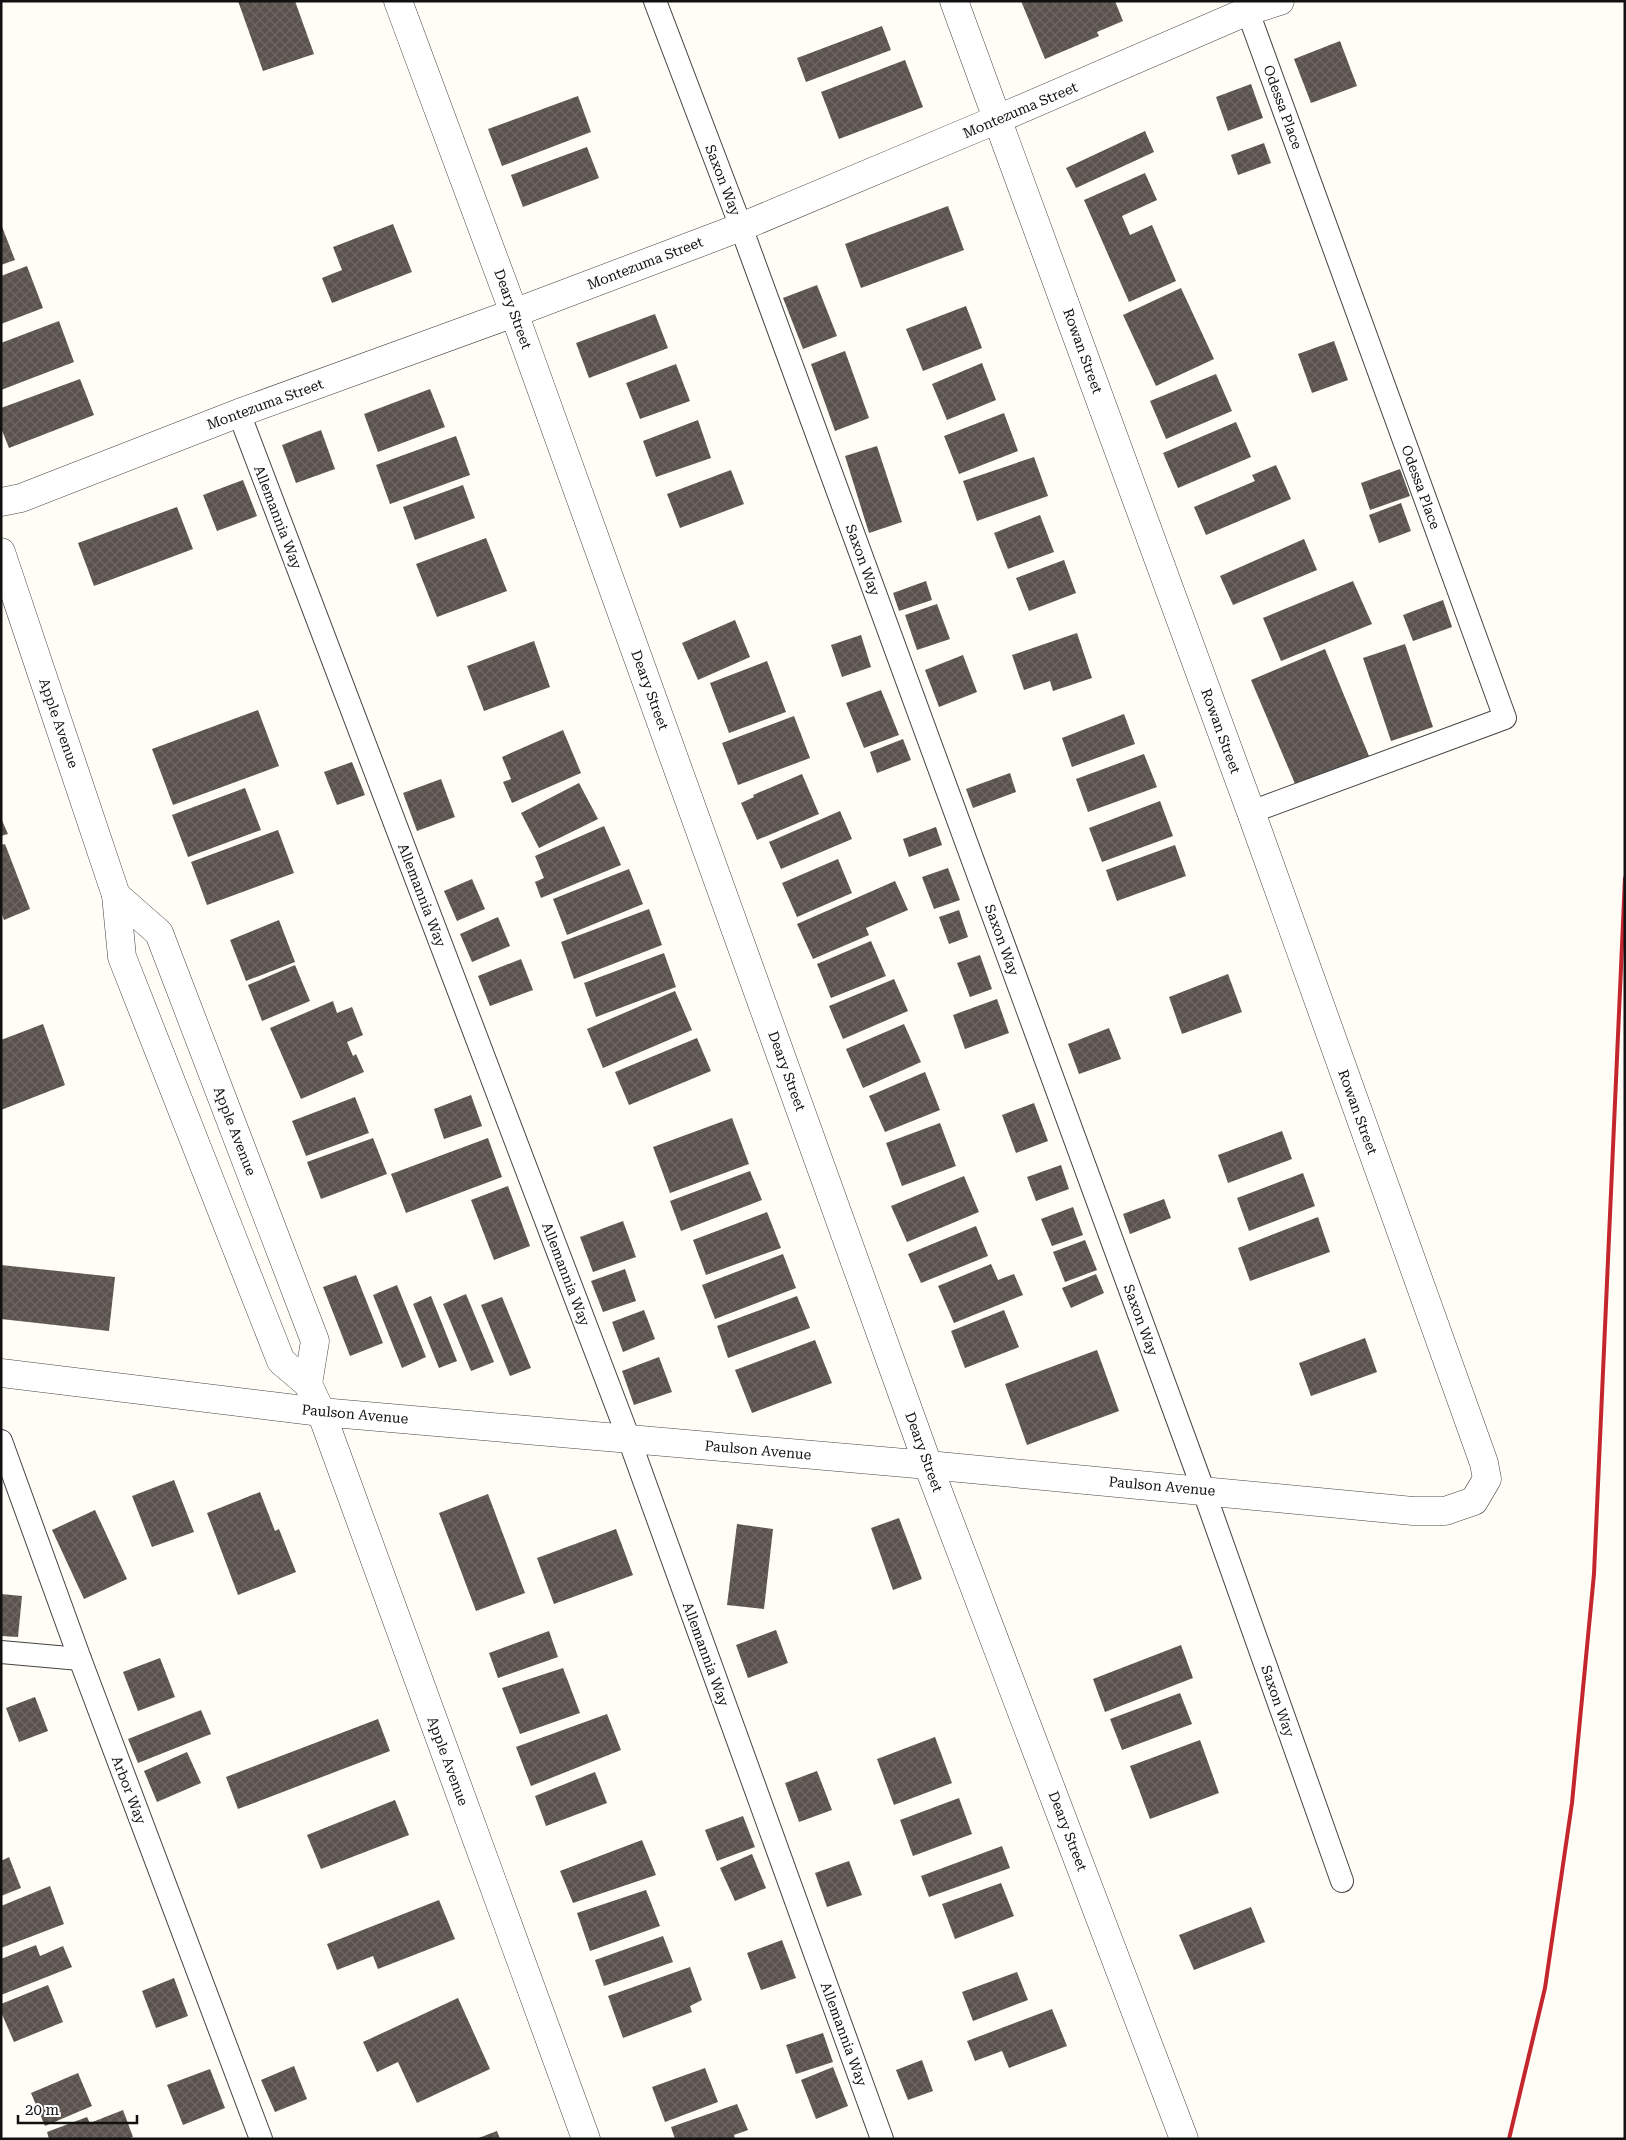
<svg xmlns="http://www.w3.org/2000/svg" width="1626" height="2140" font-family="'Roboto Serif',serif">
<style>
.building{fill:url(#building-cross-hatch)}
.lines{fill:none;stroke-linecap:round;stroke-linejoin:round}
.service-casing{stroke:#444;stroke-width:24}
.minor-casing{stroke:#444;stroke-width:29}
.tertiary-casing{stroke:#444;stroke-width:29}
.service{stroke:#fff;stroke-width:22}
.minor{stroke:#fff;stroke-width:28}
.tertiary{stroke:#fff;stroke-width:28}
.rail{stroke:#c4262e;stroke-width:4}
.labels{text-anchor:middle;stroke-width:5;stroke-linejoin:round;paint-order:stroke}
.street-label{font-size:14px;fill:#111;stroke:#fff}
</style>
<defs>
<pattern id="building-cross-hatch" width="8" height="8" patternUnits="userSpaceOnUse" patternTransform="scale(1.25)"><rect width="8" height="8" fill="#5a524d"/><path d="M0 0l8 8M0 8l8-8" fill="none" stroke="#6d6662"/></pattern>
</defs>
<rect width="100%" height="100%" fill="#fffdf5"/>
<g class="building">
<polygon points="238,1 295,1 314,54 263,71"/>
<polygon points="1021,1 1115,1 1123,21 1097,32 1099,36 1045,59"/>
<polygon points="882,26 891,50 806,82 797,58"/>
<polygon points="1340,41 1357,86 1311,103 1294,59"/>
<polygon points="905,60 923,107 839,139 821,92"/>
<polygon points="1251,84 1263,118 1228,131 1216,97"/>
<polygon points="578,96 591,132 502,166 488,129"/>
<polygon points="1145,131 1154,152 1076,188 1066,168"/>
<polygon points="1264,143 1271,163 1238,175 1231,155"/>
<polygon points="587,147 599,178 523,207 511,175"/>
<polygon points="1145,173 1157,200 1122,216 1130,235 1152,225 1176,281 1129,302 1084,200"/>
<polygon points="948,206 964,250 861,288 845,244"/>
<polygon points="1,224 15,260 1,265"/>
<polygon points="393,224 412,272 332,303 322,278 342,270 333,247"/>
<polygon points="27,266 43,308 1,324 1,276"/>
<polygon points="817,285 837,336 803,349 783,298"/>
<polygon points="1181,288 1214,359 1156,386 1123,315"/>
<polygon points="966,306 982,348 923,371 906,329"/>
<polygon points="655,314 668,348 589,378 576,343"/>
<polygon points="59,321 74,362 1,390 1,343"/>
<polygon points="1334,341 1348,380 1312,393 1298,354"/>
<polygon points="845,351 869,418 835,431 811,364"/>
<polygon points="982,363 996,400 947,420 932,384"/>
<polygon points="676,364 690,401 640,419 626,383"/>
<polygon points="1216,374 1232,411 1166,439 1150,401"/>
<polygon points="80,379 94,415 9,448 1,428 1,408"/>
<polygon points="430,389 445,427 378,452 364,414"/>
<polygon points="1004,413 1018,451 959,474 944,436"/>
<polygon points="698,420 711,458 656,477 643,441"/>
<polygon points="1236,422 1251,457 1178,488 1163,453"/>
<polygon points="321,430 335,469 296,483 282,445"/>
<polygon points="456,436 470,475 390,504 376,465"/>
<polygon points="877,446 902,522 869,533 845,456"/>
<polygon points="1034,457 1048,496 977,521 963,481"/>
<polygon points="1276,465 1291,499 1206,535 1194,507 1255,481 1252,475"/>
<polygon points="1400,469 1410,496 1370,510 1361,483"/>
<polygon points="731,470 744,504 680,528 667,494"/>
<polygon points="243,480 257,516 217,531 203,495"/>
<polygon points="463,485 475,518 415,540 403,507"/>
<polygon points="1401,503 1411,531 1379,543 1369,515"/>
<polygon points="177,507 193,549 94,586 78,543"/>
<polygon points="1040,515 1054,552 1008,569 994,533"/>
<polygon points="486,538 507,591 437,617 416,564"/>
<polygon points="1304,539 1317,570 1233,605 1220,576"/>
<polygon points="1064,560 1076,593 1029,611 1016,578"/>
<polygon points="926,581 932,600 899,611 893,593"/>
<polygon points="1353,581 1372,624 1281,661 1263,618"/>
<polygon points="1443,600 1452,627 1413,641 1403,615"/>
<polygon points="937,604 950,639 917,650 905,615"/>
<polygon points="735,620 750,657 698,680 682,643"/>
<polygon points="1077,633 1092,678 1053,691 1050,681 1024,690 1012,655"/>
<polygon points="861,635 871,667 842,677 831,645"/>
<polygon points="534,641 550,687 484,711 467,666"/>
<polygon points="1405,644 1433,727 1391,741 1363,658"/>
<polygon points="1325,649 1369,756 1296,786 1251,680"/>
<polygon points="963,655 977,692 939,707 925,670"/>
<polygon points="767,661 786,712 729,733 710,683"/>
<polygon points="881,690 899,735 864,748 846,703"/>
<polygon points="258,710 279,766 173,805 152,749"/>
<polygon points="1124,714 1135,744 1072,767 1062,738"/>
<polygon points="794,716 810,758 738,785 722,743"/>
<polygon points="563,730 581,773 512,803 503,782 511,779 502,757"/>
<polygon points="903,739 911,760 877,773 870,752"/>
<polygon points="1144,754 1157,787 1088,812 1076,779"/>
<polygon points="352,762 365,795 337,805 324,772"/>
<polygon points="1010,773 1016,792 973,808 966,789"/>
<polygon points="802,774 819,814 757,840 741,803 754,797 753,795"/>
<polygon points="441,779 455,817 417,831 403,793"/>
<polygon points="579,783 598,819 539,848 521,813"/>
<polygon points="245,788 261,830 188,857 172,815"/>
<polygon points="1160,801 1173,836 1102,862 1089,828"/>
<polygon points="840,811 852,839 781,869 769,842"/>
<polygon points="1,818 8,834 1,836"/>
<polygon points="604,826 621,865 541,898 535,882 544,878 535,856"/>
<polygon points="936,827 942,845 909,857 903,839"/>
<polygon points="278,830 294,873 207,905 191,862"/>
<polygon points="5,844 30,909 4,920 1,911 1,845"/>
<polygon points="1175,845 1186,876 1117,901 1106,870"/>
<polygon points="838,859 852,893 797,917 782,883"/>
<polygon points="948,868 960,900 934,909 922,877"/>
<polygon points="629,869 643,904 567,935 553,899"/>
<polygon points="472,879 485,909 457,921 444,891"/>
<polygon points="895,881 908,910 866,928 869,935 813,959 797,924"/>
<polygon points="649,909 662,945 574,979 561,942"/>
<polygon points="959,910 968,937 949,944 939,917"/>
<polygon points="498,917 510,946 472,962 460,934"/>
<polygon points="279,920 295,962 246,981 230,940"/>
<polygon points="871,941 886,976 831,998 817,964"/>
<polygon points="664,953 676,987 596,1017 584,983"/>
<polygon points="980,955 992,989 970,997 957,963"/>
<polygon points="521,959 533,990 490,1006 478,976"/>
<polygon points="295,965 310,1001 262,1021 248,985"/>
<polygon points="1228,974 1242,1012 1182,1034 1169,997"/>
<polygon points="894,979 908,1011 843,1039 829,1006"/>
<polygon points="675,991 692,1030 603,1068 587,1029"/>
<polygon points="997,999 1009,1033 965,1049 953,1015"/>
<polygon points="333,1001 337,1013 352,1007 363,1035 347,1042 353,1056 356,1054 364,1072 301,1099 270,1028"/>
<polygon points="43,1024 65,1085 1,1110 1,1040"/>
<polygon points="904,1024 921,1062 863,1088 846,1049"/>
<polygon points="1109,1028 1121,1059 1079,1074 1068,1044"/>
<polygon points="697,1038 711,1071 629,1105 615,1072"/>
<polygon points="925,1072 940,1110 885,1132 869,1096"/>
<polygon points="471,1095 482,1126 444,1139 434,1109"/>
<polygon points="355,1097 369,1133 306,1156 292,1121"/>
<polygon points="1034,1103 1048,1141 1016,1153 1002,1115"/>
<polygon points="732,1118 749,1164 670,1193 653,1147"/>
<polygon points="940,1123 956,1166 902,1186 886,1143"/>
<polygon points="1282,1131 1292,1159 1228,1183 1218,1155"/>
<polygon points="373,1138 387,1174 321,1199 307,1162"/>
<polygon points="488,1138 502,1177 406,1213 391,1174"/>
<polygon points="1061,1165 1069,1189 1036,1201 1027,1177"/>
<polygon points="750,1171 762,1200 681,1231 670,1201"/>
<polygon points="1303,1173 1315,1206 1249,1231 1237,1198"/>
<polygon points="964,1176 979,1212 907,1242 891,1206"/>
<polygon points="508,1186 530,1246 494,1260 471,1200"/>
<polygon points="1164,1199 1171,1218 1130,1234 1123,1214"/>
<polygon points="1073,1207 1083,1235 1052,1246 1041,1219"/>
<polygon points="767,1212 781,1248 706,1275 693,1240"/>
<polygon points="1318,1217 1330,1252 1250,1281 1238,1248"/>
<polygon points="623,1221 636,1257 593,1272 580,1237"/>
<polygon points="976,1226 988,1256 921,1283 908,1254"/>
<polygon points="1085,1240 1097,1270 1065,1282 1053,1252"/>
<polygon points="783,1254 796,1288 715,1319 702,1285"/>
<polygon points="991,1264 998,1280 1014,1274 1023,1295 954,1323 938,1286"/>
<polygon points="1,1265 115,1277 109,1331 1,1319"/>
<polygon points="625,1269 636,1301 603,1312 591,1281"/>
<polygon points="1096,1274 1104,1293 1071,1308 1062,1288"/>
<polygon points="356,1275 383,1343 350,1356 323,1287"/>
<polygon points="397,1285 426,1357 402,1368 373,1295"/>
<polygon points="466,1294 494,1362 471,1371 443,1304"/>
<polygon points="431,1296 457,1361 439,1368 413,1304"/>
<polygon points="797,1296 810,1328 728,1358 717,1326"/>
<polygon points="502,1297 531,1368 510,1376 481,1305"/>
<polygon points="644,1310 655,1339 623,1352 612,1322"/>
<polygon points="1004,1310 1019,1347 965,1368 951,1331"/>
<polygon points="1365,1338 1377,1372 1311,1396 1299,1363"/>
<polygon points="815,1340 832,1383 752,1413 735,1370"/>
<polygon points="1097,1350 1119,1411 1027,1445 1005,1384"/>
<polygon points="659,1357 672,1392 634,1405 622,1371"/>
<polygon points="174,1480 194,1532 152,1547 132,1496"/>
<polygon points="260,1492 275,1531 279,1529 296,1572 238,1595 207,1513"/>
<polygon points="488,1494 525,1593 476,1611 439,1513"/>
<polygon points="95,1510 127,1579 84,1599 52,1530"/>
<polygon points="899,1518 922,1579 893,1590 871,1528"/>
<polygon points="737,1524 773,1529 764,1609 727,1605"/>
<polygon points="616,1529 633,1575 554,1604 537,1558"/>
<polygon points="1,1594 22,1596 18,1637 1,1636"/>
<polygon points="776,1630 788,1663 748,1678 736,1645"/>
<polygon points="549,1631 558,1657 498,1678 489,1653"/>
<polygon points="1181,1645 1193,1678 1105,1712 1093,1679"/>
<polygon points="160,1658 175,1697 138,1711 123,1672"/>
<polygon points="563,1668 580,1713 520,1734 502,1688"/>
<polygon points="1180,1693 1192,1724 1122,1750 1110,1719"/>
<polygon points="35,1697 48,1731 19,1742 6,1708"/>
<polygon points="201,1710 211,1734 138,1763 128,1739"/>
<polygon points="607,1714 621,1750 531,1786 516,1747"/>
<polygon points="378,1719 390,1751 238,1809 226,1777"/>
<polygon points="935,1737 952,1783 894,1805 877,1759"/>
<polygon points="1200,1740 1219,1793 1150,1819 1130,1766"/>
<polygon points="187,1752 201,1783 157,1802 144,1771"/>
<polygon points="817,1771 832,1810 799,1822 785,1783"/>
<polygon points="595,1772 607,1803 546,1826 535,1796"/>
<polygon points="959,1798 972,1834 913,1856 900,1820"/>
<polygon points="395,1800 409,1835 321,1869 307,1835"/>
<polygon points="743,1816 755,1847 717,1861 705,1830"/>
<polygon points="642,1840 656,1875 573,1903 560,1871"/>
<polygon points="1002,1846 1010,1868 929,1897 921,1876"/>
<polygon points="752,1854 766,1888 735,1901 720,1868"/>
<polygon points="9,1857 21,1888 1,1896 1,1861"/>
<polygon points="849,1861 862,1895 827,1907 815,1873"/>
<polygon points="1001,1883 1014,1916 955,1939 942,1904"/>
<polygon points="50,1886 64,1924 1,1948 1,1906"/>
<polygon points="646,1890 660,1926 590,1951 577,1913"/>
<polygon points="439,1900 455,1939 378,1969 373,1956 337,1970 327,1944"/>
<polygon points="1251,1907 1265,1942 1194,1970 1179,1935"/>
<polygon points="663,1936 673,1962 604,1986 595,1960"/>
<polygon points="782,1940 796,1978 761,1990 747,1953"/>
<polygon points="36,1945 40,1956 63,1946 72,1967 1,1995 1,1959"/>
<polygon points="690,1967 702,2000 690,2006 692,2012 623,2038 608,1996"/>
<polygon points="1017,1972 1028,2000 973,2021 962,1992"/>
<polygon points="174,1978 188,2016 156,2028 142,1991"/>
<polygon points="48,1985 63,2022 14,2042 1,2012 1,2004"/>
<polygon points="458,1998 490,2069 417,2103 398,2062 377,2072 363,2042"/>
<polygon points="1052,2009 1067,2046 1009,2068 1002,2051 975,2061 967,2041"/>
<polygon points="823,2033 833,2062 796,2074 786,2045"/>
<polygon points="922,2060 933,2091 908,2100 896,2070"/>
<polygon points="294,2066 307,2099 275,2112 261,2080"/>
<polygon points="833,2067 848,2106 816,2119 801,2080"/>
<polygon points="705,2068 718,2102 665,2122 652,2087"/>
<polygon points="210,2069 225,2108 183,2125 167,2085"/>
<polygon points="78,2073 92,2106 45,2126 31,2093"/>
<polygon points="737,2104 748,2130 734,2135 735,2139 675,2139 671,2127"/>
<polygon points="123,2110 133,2137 127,2139 49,2139 47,2132 87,2117 90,2123"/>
<polygon points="497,2131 500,2139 476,2139"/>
</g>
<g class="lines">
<g class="service-casing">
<g id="service">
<polyline points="655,1 741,227 1203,1489 1342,1881"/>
<polyline points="1244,1 1505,718 1251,812"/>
<polyline points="239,413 629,1439 882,2139"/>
<polyline points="1,1441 80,1659 261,2139"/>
<polyline points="1,1652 80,1659"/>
</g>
</g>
<g class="minor-casing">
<g id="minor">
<polyline points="398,1 514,313 928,1465 1413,1511 1445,1511 1474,1501 1487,1479 1484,1463 1251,812 954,1"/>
<polyline points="1,502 21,498 239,413 514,313 741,227 998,119 1248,11 1280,1"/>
<polyline points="1,552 116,895 122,957 281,1361 308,1384 321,1412 586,2139"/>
<polyline points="116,895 159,933 315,1341 308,1384"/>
</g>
</g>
<g class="tertiary-casing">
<polyline id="tertiary" points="1,1373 321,1412 928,1465 1184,2139"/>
</g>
<use href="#service" class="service"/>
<use href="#minor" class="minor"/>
<use href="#tertiary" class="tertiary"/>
<polyline class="rail" points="1509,2139 1545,1988 1572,1803 1594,1574 1625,878"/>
</g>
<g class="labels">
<g class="street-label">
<text transform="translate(1283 107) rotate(70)" y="5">Odessa Place</text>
<text transform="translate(1020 110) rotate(-23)" y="5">Montezuma Street</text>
<text transform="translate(723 180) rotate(69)" y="5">Saxon Way</text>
<text transform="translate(645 263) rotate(-21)" y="5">Montezuma Street</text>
<text transform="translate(513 309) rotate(70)" y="5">Deary Street</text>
<text transform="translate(1083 351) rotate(70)" y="5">Rowan Street</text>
<text transform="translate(265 404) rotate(-20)" y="5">Montezuma Street</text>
<text transform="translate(1421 487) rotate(70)" y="5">Odessa Place</text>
<text transform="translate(278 517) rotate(69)" y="5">Allemannia Way</text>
<text transform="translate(863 560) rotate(70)" y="5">Saxon Way</text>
<text transform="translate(650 690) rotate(70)" y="5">Deary Street</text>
<text transform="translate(59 723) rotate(71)" y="5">Apple Avenue</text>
<text transform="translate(1221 731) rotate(70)" y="5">Rowan Street</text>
<text transform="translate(422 895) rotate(69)" y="5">Allemannia Way</text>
<text transform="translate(1002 940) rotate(70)" y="5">Saxon Way</text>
<text transform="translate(787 1071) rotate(70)" y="5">Deary Street</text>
<text transform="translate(1358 1112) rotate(70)" y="5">Rowan Street</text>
<text transform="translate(235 1131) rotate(69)" y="5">Apple Avenue</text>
<text transform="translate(566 1274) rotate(69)" y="5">Allemannia Way</text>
<text transform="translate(1141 1320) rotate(70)" y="5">Saxon Way</text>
<text transform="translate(355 1414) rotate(5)" y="5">Paulson Avenue</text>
<text transform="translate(758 1450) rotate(5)" y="5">Paulson Avenue</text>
<text transform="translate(924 1452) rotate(70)" y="5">Deary Street</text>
<text transform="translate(1162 1486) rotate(5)" y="5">Paulson Avenue</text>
<text transform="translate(706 1654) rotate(70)" y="5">Allemannia Way</text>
<text transform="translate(1278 1701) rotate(71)" y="5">Saxon Way</text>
<text transform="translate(448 1761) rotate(70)" y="5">Apple Avenue</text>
<text transform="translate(129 1790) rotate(69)" y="5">Arbor Way</text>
<text transform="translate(1068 1831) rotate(69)" y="5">Deary Street</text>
<text transform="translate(844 2034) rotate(70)" y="5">Allemannia Way</text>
</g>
</g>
<rect width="1626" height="2140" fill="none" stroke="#111111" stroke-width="5"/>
<path d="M18 2115v8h119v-8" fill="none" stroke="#111111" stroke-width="2.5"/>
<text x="25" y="2115" font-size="15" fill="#111111" stroke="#ffffff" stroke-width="4" paint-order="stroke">20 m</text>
</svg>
